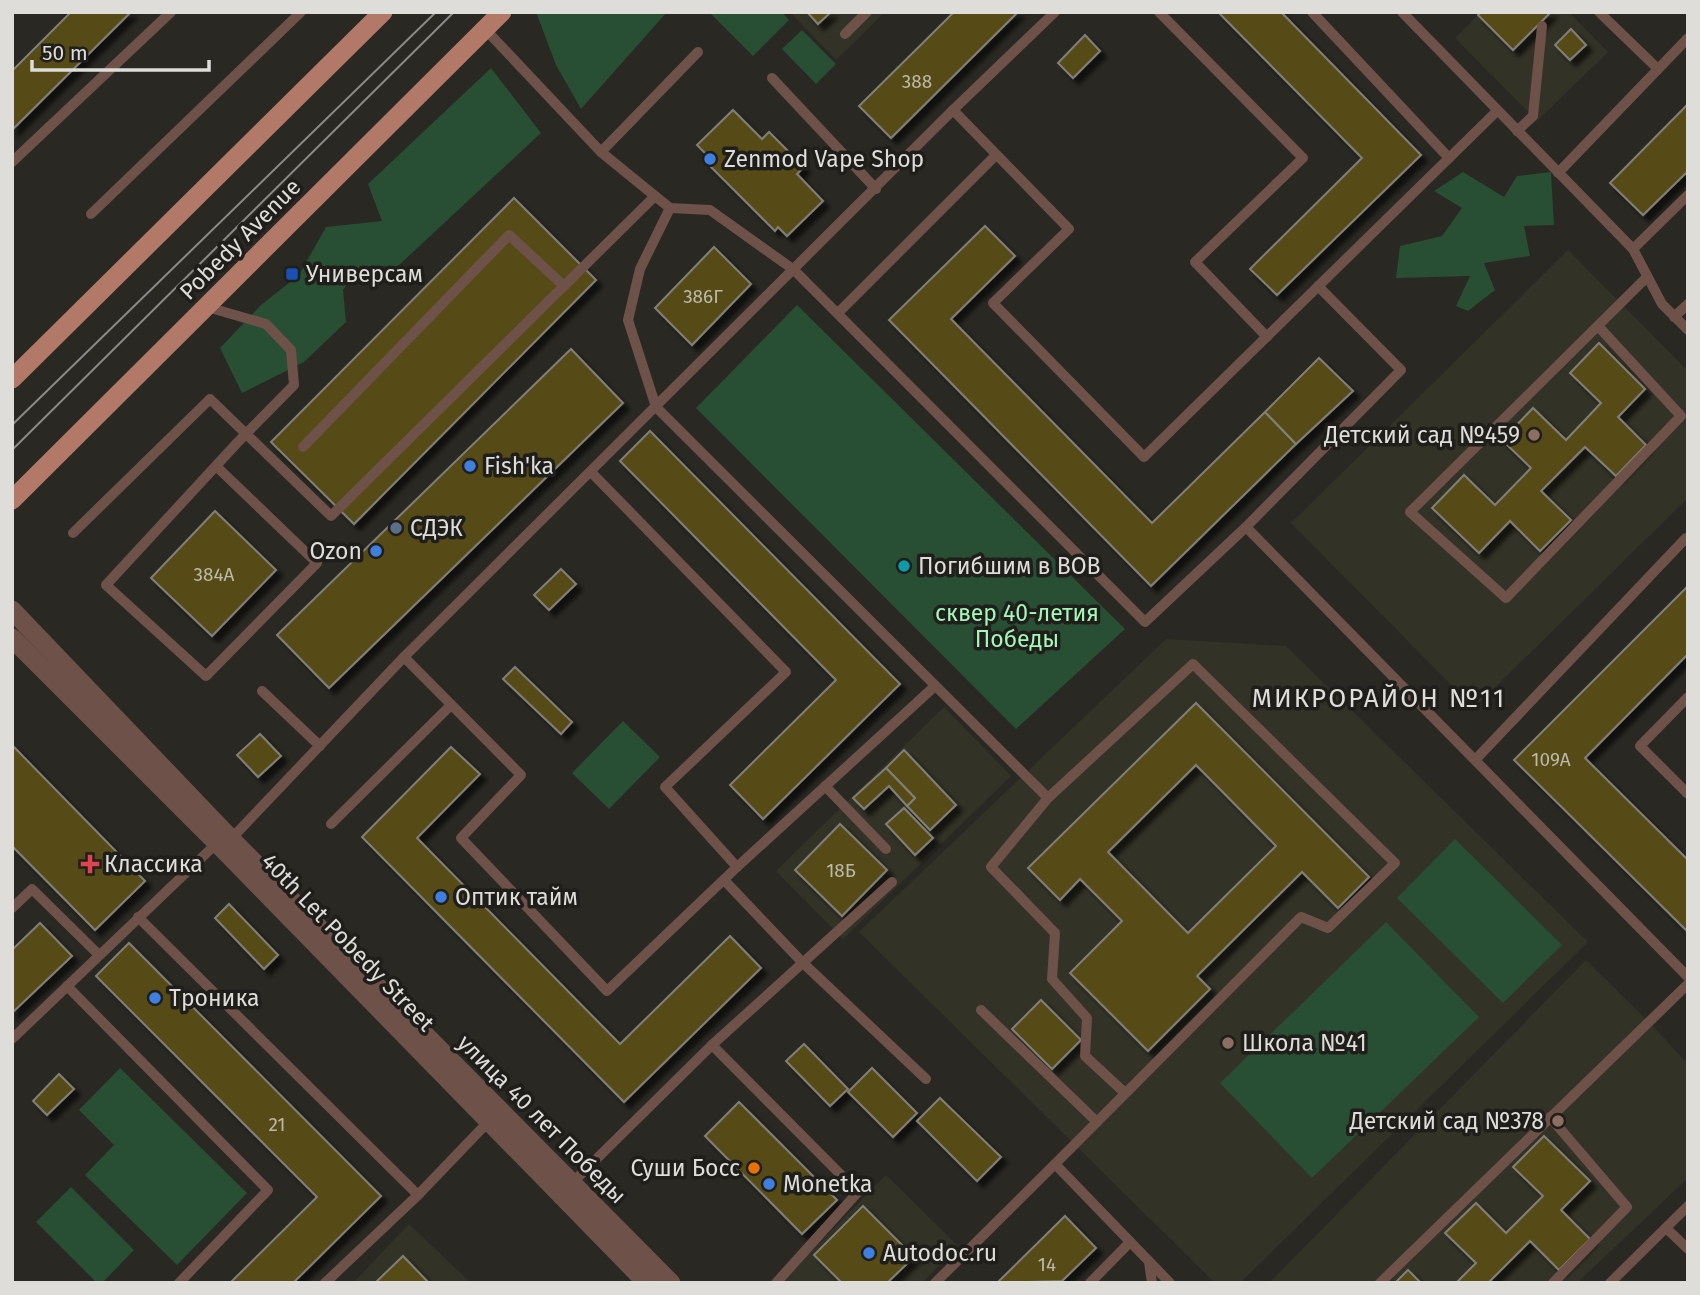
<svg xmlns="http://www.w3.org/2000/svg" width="1700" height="1295" font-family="'Fira Sans',sans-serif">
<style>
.built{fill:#333227}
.green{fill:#284e33}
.building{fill:#574c16;stroke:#807f7a;stroke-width:2;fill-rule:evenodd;filter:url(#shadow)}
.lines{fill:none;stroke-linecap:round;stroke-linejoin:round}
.service{stroke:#6e5149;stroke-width:10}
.tertiary{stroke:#6e5149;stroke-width:19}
.primary{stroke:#b27868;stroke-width:19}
.tram{stroke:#8b8a86;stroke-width:2}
.shop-dot{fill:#3f7fe0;stroke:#1f1e1a;stroke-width:2.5}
.transit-dot{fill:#1a4fb4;stroke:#1f1e1a;stroke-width:2.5}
.education-dot{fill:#8d6e63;stroke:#1f1e1a;stroke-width:2.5}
.service-dot{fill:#5c6f8a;stroke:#1f1e1a;stroke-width:2.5}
.culture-dot{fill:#0f9aa8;stroke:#1f1e1a;stroke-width:2.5}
.health-dot{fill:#e0444e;stroke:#1f1e1a;stroke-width:2.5}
.food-dot{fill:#e8710a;stroke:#1f1e1a;stroke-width:2.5}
.labels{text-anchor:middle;stroke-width:7;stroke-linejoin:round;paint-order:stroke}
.number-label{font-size:19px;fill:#bcb9a9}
.poi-label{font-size:23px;fill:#deddda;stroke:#1f1e1a;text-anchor:start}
.street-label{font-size:23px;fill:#deddda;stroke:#1f1e1a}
.park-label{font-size:23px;fill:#a2f8b8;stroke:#1f1e1a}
.quarter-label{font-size:26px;letter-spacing:2px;fill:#deddda;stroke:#1f1e1a}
</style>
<defs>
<filter id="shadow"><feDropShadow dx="6" dy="6" stdDeviation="2" flood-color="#0009"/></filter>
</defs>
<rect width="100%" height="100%" fill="#292823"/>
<g class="built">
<polygon points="790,12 885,12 836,60"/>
<polygon points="1481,12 1569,12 1608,52 1537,121 1455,38"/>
<polygon points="1568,250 1688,371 1688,498 1474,708 1291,523"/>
<polygon points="1166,639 1286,646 1588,942 1240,1283 1215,1283 859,932"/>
<polygon points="944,707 1011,776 843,939 776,871"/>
<polygon points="1586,960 1649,1022 1688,1064 1688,1178 1577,1283 1269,1283"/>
<polygon points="886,1175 958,1246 922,1283 780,1283"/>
<polygon points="409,1224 471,1283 353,1283"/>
</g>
<g class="green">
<polygon points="536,12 667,12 581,109 556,65"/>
<polygon points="709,12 782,12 789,20 753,56"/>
<polygon points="802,30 836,64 816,84 782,49"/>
<polygon points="491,68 541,133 398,266 360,266 343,290 346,322 304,362 242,393 220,348 261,305 299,275 326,227 382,221 368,184"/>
<polygon points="1463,172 1504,197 1517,176 1551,172 1554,225 1524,226 1530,256 1484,263 1495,290 1468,311 1456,306 1470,276 1396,278 1400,246 1442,236 1462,208 1434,191"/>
<polygon points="797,305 1125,629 1016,729 696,408"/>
<polygon points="623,721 660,757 609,809 572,773"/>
<polygon points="1455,839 1562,945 1503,1003 1397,898"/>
<polygon points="1386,922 1479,1017 1312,1178 1220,1083"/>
<polygon points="120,1068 247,1193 177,1265 85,1175 114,1145 79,1110"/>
<polygon points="71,1187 134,1250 102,1283 97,1283 36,1222"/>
</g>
<g class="building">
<polygon points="71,12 131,12 12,130 12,71"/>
<polygon points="807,12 831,12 818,24"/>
<polygon points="954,12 1018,12 891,138 859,106"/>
<polygon points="1218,12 1281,12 1421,155 1277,295 1250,269 1362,158"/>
<polygon points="1481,12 1551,12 1513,50 1478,15"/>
<polygon points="1571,29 1586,45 1570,60 1555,45"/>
<polygon points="1085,35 1100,51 1073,78 1058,63"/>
<polygon points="1688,104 1688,171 1643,215 1610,183"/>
<polygon points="733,110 762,139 769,132 804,167 797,174 823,201 787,236 778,227 775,231 704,160 708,156 697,145"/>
<polygon points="514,198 596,280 354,524 271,442"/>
<polygon points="985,226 1015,256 951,319 1152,523 1265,412 1296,444 1151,586 889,320"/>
<polygon points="714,247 751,284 692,345 655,308"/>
<polygon points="1599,343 1645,389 1618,417 1646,445 1616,476 1585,447 1541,491 1571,520 1540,551 1510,521 1479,553 1432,508 1464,475 1495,505 1531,468 1502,440 1533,408 1566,440 1601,403 1570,373"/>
<polygon points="571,349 623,403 329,688 277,635"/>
<polygon points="1319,358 1353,391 1296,444 1265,412"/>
<polygon points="650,431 900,684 763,819 730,785 836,680 620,461"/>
<polygon points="215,511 276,570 212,636 151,578"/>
<polygon points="561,569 576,584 549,610 534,595"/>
<polygon points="1688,586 1688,654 1585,758 1688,860 1688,932 1514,760"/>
<polygon points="515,667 572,722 561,734 503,679"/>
<path d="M1196,703L1369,877L1338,908L1302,872L1197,976L1210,989L1148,1051L1070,973L1122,921L1080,879L1060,900L1028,868ZM1196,765L1276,846L1188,933L1108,852Z"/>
<polygon points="260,734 281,756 258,777 237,755"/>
<polygon points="12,745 145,881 95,930 12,846"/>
<polygon points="451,747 480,774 417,838 620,1044 730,936 761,968 624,1102 362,837"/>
<polygon points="904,750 956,805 930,830 907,806 915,798 886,768"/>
<polygon points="886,768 915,798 907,806 889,786 864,809 853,798"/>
<polygon points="904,808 933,838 915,855 886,824"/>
<polygon points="840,824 887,870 842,916 795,870"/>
<polygon points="229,904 278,955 264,969 215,918"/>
<polygon points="40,923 72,956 12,1013 12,950"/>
<polygon points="129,943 381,1196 293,1283 230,1283 317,1197 96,976"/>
<polygon points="1041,1000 1081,1040 1052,1069 1012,1029"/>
<polygon points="804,1044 848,1089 830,1106 786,1061"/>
<polygon points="872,1068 917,1113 893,1137 848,1092"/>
<polygon points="59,1074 74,1089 47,1115 33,1101"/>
<polygon points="940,1098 1001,1157 977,1181 917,1121"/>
<polygon points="739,1102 837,1200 802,1234 705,1136"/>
<polygon points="1544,1136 1590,1181 1561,1210 1590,1239 1559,1270 1530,1241 1488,1283 1456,1283 1476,1263 1445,1233 1476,1203 1506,1233 1543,1196 1513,1167"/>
<polygon points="863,1206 914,1257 887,1283 842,1283 814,1255"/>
<polygon points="1065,1216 1096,1248 1062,1281 997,1283"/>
<polygon points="403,1256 429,1283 375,1283"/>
<polygon points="1408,1270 1421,1283 1395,1283"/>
</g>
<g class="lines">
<g class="service">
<polyline points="1159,12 1303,158 1195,262 1267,337"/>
<polyline points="1312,12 1449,158"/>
<polyline points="1402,12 1633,249 1662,304 1688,330"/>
<polyline points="1599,12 1658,69"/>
<polyline points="485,29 601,152 655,196 670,208 710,210 794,270 1145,622 1246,527 1401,370 1318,286"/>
<polyline points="845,34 867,12"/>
<polyline points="772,78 876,189"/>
<polyline points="953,110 1069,229 993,303 1144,457 1497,111"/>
<polyline points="1517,131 1533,116 1542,26"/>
<polyline points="601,152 698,52"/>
<polyline points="12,162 171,12"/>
<polyline points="1558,173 1688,38"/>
<polyline points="670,208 640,269 628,320 656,407 1048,798"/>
<polyline points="91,214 301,12"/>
<polyline points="1633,249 1688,195"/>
<polyline points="207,307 266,324 291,350 294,385 237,443 106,585 206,676 317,563 216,466"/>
<polyline points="838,313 996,155"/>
<polyline points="1674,317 1688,304"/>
<polyline points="1598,326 1681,416 1506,598 1410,512 1647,277"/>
<polyline points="303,447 509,235 564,286"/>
<polyline points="591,472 786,672 665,787 737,867"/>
<polyline points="1246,527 1688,977"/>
<polyline points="73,533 210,399 331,516 655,196"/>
<polyline points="404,657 521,775 461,838 607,991 737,867 935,686"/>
<polyline points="262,691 320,746"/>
<polyline points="1688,697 1640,746 1688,794"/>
<polyline points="1476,759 1686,538 1688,540"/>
<polyline points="825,786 886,849"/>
<polyline points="331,824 451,705"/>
<polyline points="231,839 404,657 953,110 1055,12"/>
<polyline points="724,880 802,962 926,1079"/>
<polyline points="12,908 32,889 99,955"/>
<polyline points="138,917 418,1195"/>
<polyline points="67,986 268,1190 179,1283"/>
<polyline points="981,1010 1097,1122"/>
<polyline points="12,1039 217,843"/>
<polyline points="712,1045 858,1192 776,1283"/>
<polyline points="1550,1117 1627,1207 1553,1283"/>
<polyline points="1055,1164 1075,1144 1301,917 1328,928 1395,863 1193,664 1048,798 991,867 1055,933 1052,979 1087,1018 1085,1056 1125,1093"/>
<polyline points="572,1183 712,1045 892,882"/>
<polyline points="1666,1228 1688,1249"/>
<polyline points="1149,1262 1152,1283"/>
<polyline points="325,1283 418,1195 489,1121"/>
<polyline points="935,1283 1055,1164 1170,1283"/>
<polyline points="1090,1283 1130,1242"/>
<polyline points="1380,1283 1688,984"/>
<polyline points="1610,1283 1688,1206"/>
</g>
<g class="tertiary">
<polyline points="12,610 231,839 671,1283"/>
<polyline points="12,638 217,843 647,1283"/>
</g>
<g class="primary">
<polyline points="12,379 383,12"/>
<polyline points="12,500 502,12"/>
</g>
<g class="tram">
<polyline points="12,425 436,12"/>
<polyline points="12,450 454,12"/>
</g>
</g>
<g class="shop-dot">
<circle cx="710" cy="159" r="7"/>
<circle cx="470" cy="466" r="7"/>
<circle cx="376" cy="551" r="7"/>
<circle cx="441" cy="897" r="7"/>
<circle cx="155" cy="998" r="7"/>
<circle cx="769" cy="1184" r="7"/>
<circle cx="869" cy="1253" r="7"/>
</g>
<rect class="transit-dot" x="285" y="267" width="14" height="14" rx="3.5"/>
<g class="education-dot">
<circle cx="1534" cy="435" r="7"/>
<circle cx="1228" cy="1043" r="7"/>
<circle cx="1558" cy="1121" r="7"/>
</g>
<circle class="service-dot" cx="396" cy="528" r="7"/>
<circle class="culture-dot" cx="904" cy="566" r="7"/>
<path class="health-dot" d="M86.5 853.5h7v7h7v7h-7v7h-7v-7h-7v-7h7z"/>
<circle class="food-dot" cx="754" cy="1168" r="7"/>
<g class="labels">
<g class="number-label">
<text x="917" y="88">388</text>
<text x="703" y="303">386Г</text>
<text x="214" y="581">384А</text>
<text x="1551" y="766">109А</text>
<text x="841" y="877">18Б</text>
<text x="277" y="1131">21</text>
<text x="1047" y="1271">14</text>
</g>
<g class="poi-label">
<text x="724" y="167">Zenmod Vape Shop</text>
<text x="306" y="282">Универсам</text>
<text x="1520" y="443" text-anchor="end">Детский сад №459</text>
<text x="484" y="474">Fish'ka</text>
<text x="410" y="536">СДЭК</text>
<text x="362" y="559" text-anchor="end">Ozon</text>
<text x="918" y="574">Погибшим в ВОВ</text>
<text x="104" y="872">Классика</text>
<text x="455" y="905">Оптик тайм</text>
<text x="169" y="1006">Троника</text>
<text x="1242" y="1051">Школа №41</text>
<text x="1544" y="1129" text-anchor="end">Детский сад №378</text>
<text x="740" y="1176" text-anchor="end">Суши Босс</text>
<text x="783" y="1192">Monetka</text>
<text x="883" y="1261">Autodoc.ru</text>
</g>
<g class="street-label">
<text transform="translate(240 239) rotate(-45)" y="8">Pobedy Avenue</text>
<text transform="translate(348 942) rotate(46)" y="8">40th Let Pobedy Street</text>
<text transform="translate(542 1119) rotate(45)" y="8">улица 40 лет Победы</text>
</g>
<g class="park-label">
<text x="1017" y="621">сквер 40-летия<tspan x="1017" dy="26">Победы</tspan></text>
</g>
<g class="quarter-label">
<text x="1379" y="707">МИКРОРАЙОН №11</text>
</g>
</g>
<rect width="1700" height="1295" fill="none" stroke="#deddda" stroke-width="28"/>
<path d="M32 60v10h177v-10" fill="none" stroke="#deddda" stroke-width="3.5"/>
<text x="42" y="60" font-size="21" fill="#deddda" stroke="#1f1e1a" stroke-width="5" paint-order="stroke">50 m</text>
</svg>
